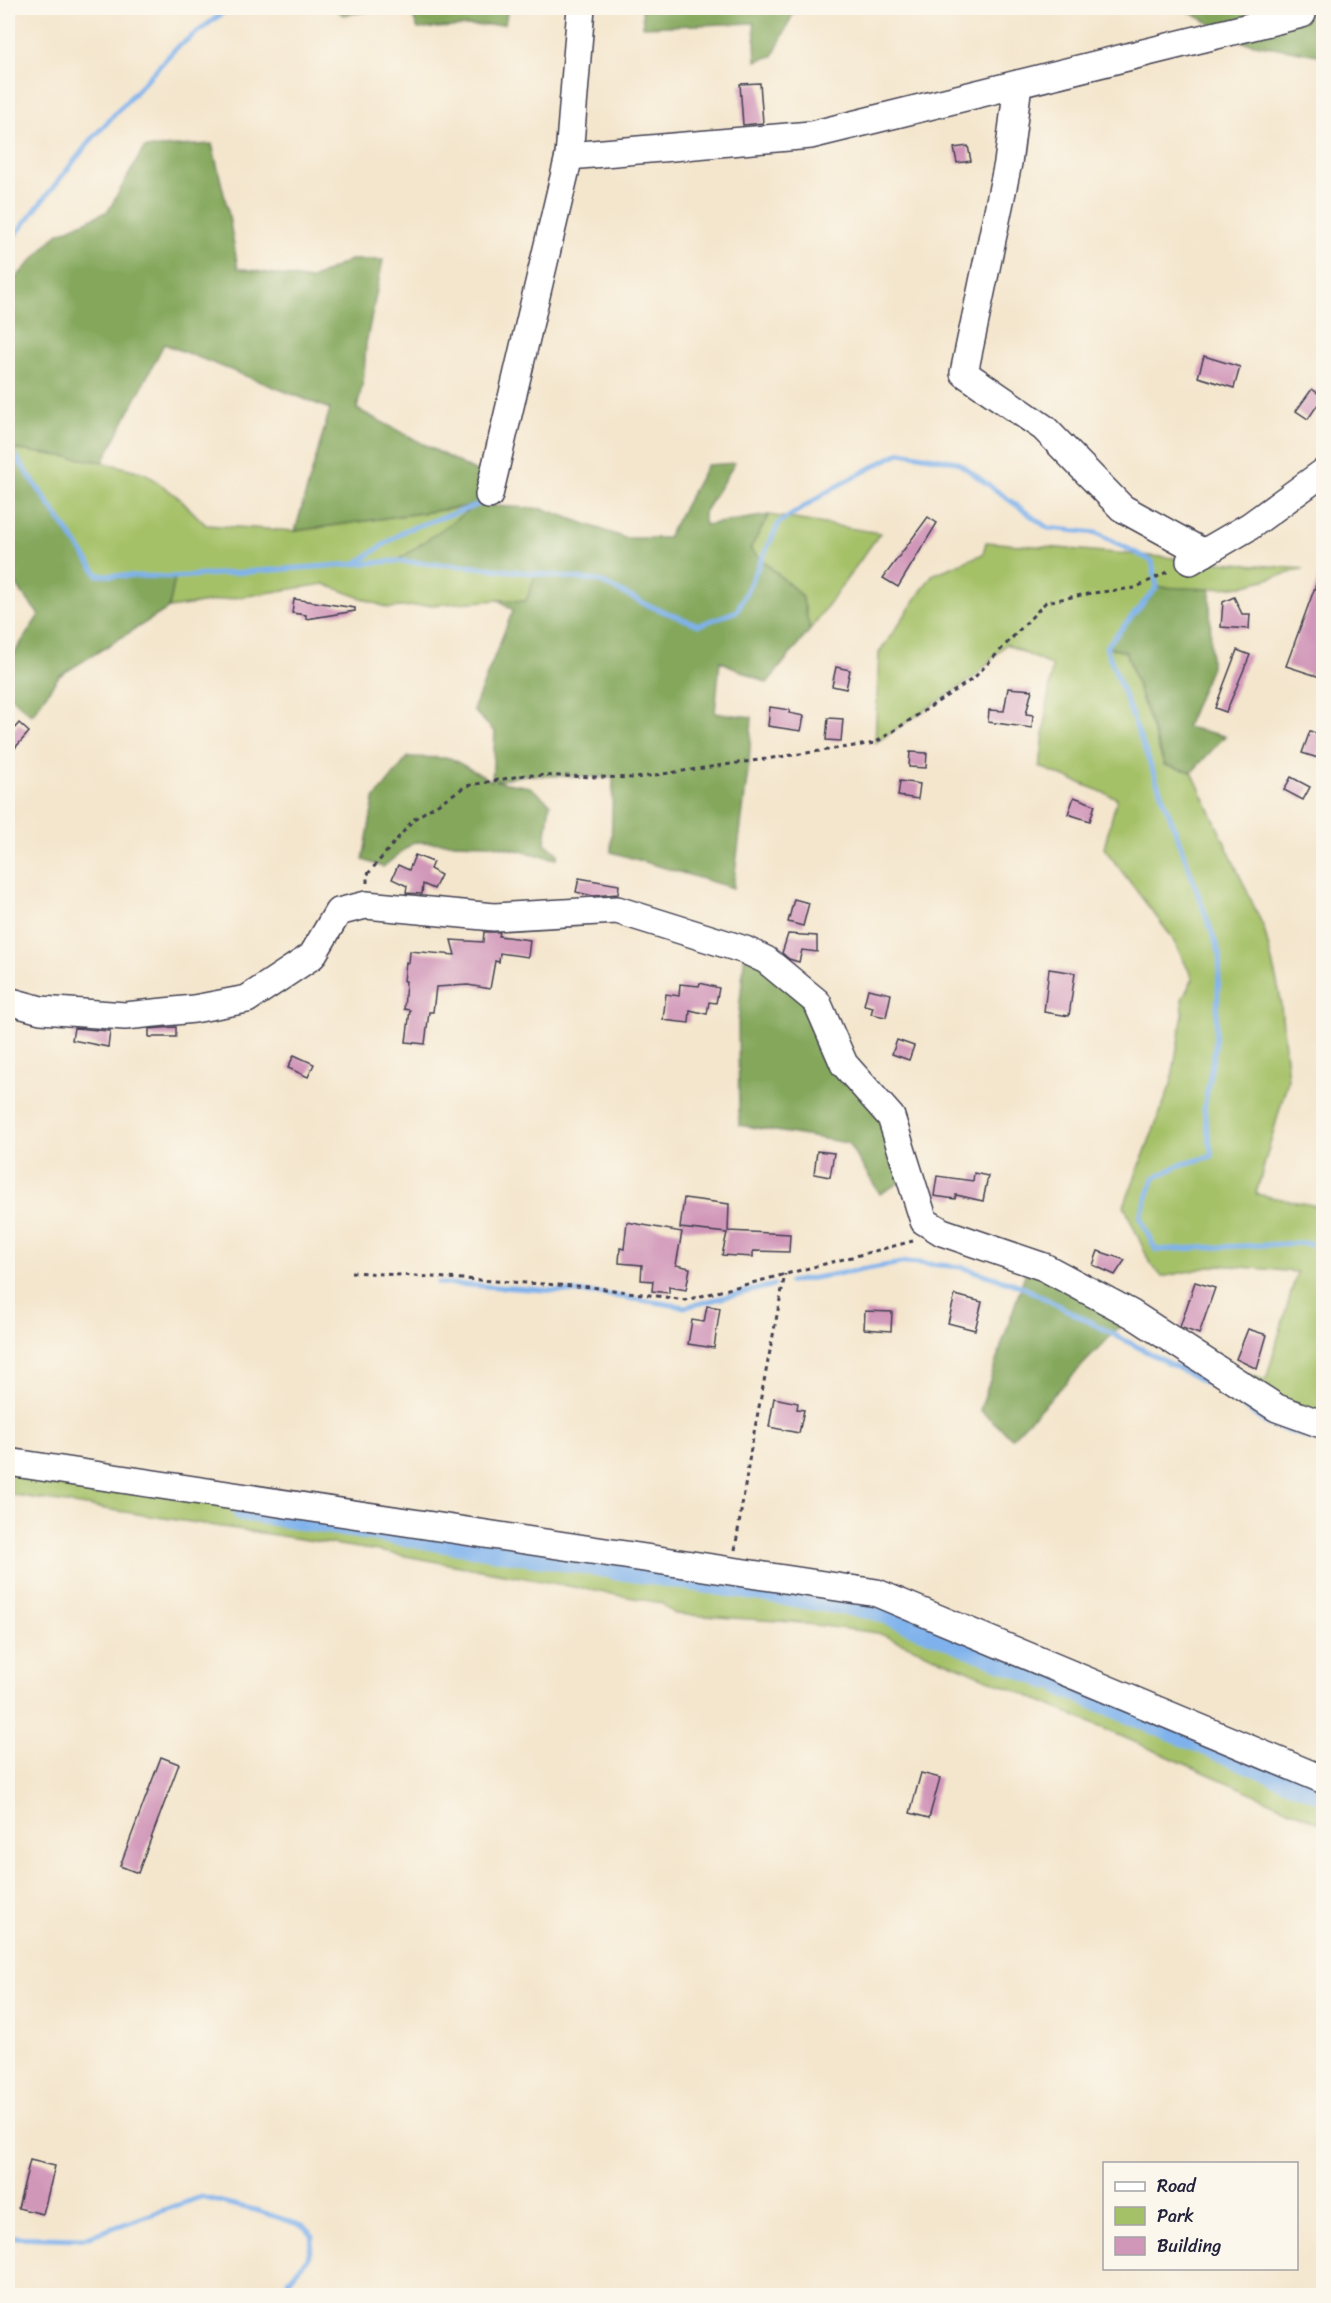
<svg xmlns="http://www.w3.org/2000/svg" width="1331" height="2303" font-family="Sriracha,sans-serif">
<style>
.green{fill:#a5c168;stroke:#647252;stroke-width:1.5}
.forest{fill:#84a75c;stroke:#53644c;stroke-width:1.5}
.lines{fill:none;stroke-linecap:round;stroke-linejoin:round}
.stream{stroke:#7fb2ec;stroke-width:5}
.canal{stroke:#7fb2ec;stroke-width:20}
.building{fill:#d197b9}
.minor-casing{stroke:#423f51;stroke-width:30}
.path{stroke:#423f51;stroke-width:3;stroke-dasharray:4.5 4.5;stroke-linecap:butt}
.minor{stroke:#fff;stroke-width:27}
</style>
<rect width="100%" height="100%" fill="#fbf7ec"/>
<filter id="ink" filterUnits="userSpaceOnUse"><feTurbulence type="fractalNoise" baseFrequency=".0167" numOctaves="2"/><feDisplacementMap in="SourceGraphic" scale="12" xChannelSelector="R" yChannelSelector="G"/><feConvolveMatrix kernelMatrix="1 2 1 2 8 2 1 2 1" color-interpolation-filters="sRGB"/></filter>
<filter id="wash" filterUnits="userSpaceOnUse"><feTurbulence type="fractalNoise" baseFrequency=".008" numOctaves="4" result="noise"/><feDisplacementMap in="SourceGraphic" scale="24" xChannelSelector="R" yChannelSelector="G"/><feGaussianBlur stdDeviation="1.35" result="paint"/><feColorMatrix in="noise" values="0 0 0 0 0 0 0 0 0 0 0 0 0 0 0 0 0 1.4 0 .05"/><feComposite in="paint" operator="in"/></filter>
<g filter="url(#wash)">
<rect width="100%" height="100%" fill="#f4e6cd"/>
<g class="green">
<polygon points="12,449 103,462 145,473 178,497 206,525 295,531 478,505 398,561 536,573 526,601 499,600 388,608 324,584 169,608 175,577 98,575"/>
<polygon points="769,515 880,533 810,630 802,596 750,549"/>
<polygon points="986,542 1304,569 1242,586 1210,589 1106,647 1126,652 1164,765 1192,772 1264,928 1280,995 1288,1080 1256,1194 1323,1207 1323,1425 1234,1371 1266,1380 1297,1272 1219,1265 1162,1277 1149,1261 1124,1206 1171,1084 1183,1013 1182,999 1193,979 1171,936 1104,848 1117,798 1040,767 1052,666 1006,644 974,678 875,743 879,653 932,575 983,554"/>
<polygon points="8,1462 877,1593 1323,1780 1323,1824 1038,1700 878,1633 791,1622 675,1614 661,1603 378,1551 8,1494"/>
</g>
<g class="forest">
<polygon points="334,8 390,8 343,15"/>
<polygon points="409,8 508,8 505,24 418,29"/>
<polygon points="642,8 802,8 793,14 773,56 756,61 754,23 643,27"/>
<polygon points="1182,8 1323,8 1323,58 1318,55 1243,42"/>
<polygon points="212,144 228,211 238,268 310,280 350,260 383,260 366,344 364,376 357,409 486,477 478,505 544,509 625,538 667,538 707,465 735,463 703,514 705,525 769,515 750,549 802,596 810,630 767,683 720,661 715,713 752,717 749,763 733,888 611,852 613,778 525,775 495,781 530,787 550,803 545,843 558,854 557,859 489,844 414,842 383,867 363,860 374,799 408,757 450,758 492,781 495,732 473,710 513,610 499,600 526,601 536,573 397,561 476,505 295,531 330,409 164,344 103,462 12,449 98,575 175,577 169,608 59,676 32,715 8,695 8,663 39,615 8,574 8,445 11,448 8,429 8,286 57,234 108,211 144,148"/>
<polygon points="1157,587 1210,589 1211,667 1186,727 1225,736 1192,772 1165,765 1126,652 1106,647"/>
<polygon points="745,950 817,1002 869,1092 909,1177 880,1194 848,1143 739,1125 738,1023"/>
<polygon points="1029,1262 1132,1314 1012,1438 980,1410"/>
</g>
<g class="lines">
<g class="stream">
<polyline points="8,244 90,141 175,49 229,8"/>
<polyline points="8,445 98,575 175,577 397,561 477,567 599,581 647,605 699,625 737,611 779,523 833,488 901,452 957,462 1048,528 1097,533 1152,561 1157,587 1106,647 1177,835 1220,955 1215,1047 1204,1109 1212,1156 1180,1165 1154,1178 1140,1217 1156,1250 1303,1243 1324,1246"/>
<polyline points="358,562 406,530 478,505 480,498"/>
<polyline points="790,1282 907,1262 961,1267 1021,1286 1222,1391 1267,1424 1324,1443"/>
<polyline points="438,1283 603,1294 685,1307 774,1285"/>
<polyline points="8,2237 81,2239 201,2197 259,2211 303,2226 313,2236 308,2258 288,2281 301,2296"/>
</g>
<g class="canal">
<polyline points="242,1511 876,1610 1049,1680"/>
<polyline points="1062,1686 1324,1795"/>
</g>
</g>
<g id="blocks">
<g class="building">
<polygon points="760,83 763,123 743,125 740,84"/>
<polygon points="968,146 971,161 957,163 954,148"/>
<polygon points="1204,356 1240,367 1234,388 1198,377"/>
<polygon points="1312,389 1323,397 1308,419 1296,411"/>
<polygon points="928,517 937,523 898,587 883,578"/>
<polygon points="1322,568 1323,569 1323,678 1286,666"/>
<polygon points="1234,597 1242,614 1250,614 1249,629 1221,627 1223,602"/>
<polygon points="294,599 355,608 355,611 306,619 306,615 292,613"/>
<polygon points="1237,650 1250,655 1226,712 1215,708"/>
<polygon points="836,667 850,670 846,689 832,686"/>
<polygon points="1008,688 1032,690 1026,714 1033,715 1032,728 988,722 989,710 1004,711"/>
<polygon points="770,707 790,710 789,713 804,716 801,731 768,726"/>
<polygon points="828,718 843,719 841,741 826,740"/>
<polygon points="19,723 29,732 8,756 8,736"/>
<polygon points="1310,731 1323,736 1318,758 1302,753"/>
<polygon points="910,752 927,753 926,768 909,767"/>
<polygon points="1291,777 1310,787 1303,800 1284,790"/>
<polygon points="900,781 920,784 918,799 898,796"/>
<polygon points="1074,797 1095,805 1090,821 1068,814"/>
<polygon points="415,855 433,862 430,869 441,875 434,889 423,884 422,894 406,893 407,886 392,879 398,865 409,870"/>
<polygon points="579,878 619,885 618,894 593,896 576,892"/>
<polygon points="794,899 809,903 803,926 788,922"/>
<polygon points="484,932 500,932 499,936 530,940 528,957 500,953 499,962 495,961 490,989 468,985 436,987 433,1012 429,1012 425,1044 406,1042 410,1010 404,1009 406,981 404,981 406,962 409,963 410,951 455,955 451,940 483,942"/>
<polygon points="788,934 817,936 817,952 802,950 799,962 789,959 782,953"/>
<polygon points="1049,969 1075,973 1069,1016 1044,1012"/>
<polygon points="700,983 719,988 716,1003 709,1002 707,1014 690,1010 689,1023 663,1020 666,994 679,996 680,984 699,986"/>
<polygon points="868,989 891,994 886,1017 871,1014 873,1007 864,1005"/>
<polygon points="176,1027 176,1037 149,1037 149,1029"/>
<polygon points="74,1028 110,1031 108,1047 72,1040"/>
<polygon points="897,1040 914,1046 909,1060 892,1054"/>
<polygon points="294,1055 314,1064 308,1077 288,1068"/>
<polygon points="817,1151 834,1153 830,1177 814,1174"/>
<polygon points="974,1173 988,1176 983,1201 956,1195 955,1199 934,1196 937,1176 973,1181"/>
<polygon points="684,1198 729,1204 728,1231 790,1234 789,1252 753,1251 753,1257 722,1255 727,1233 680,1228"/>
<polygon points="627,1222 682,1232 676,1265 690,1268 686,1290 669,1287 669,1293 652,1291 653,1281 641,1280 642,1265 619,1263 620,1248 624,1249"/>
<polygon points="1098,1251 1125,1260 1115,1275 1093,1265"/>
<polygon points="1195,1282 1215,1288 1199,1334 1180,1327"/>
<polygon points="955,1295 982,1302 975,1330 948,1323"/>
<polygon points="707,1306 720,1308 714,1348 688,1344 692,1320 704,1322"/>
<polygon points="865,1311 892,1312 891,1331 864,1329"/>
<polygon points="1248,1329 1267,1335 1257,1369 1236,1359"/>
<polygon points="774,1398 798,1403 797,1409 804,1410 799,1433 769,1427"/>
<polygon points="161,1757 179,1764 138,1873 120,1866"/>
<polygon points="921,1773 940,1778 929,1818 910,1813"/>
<polygon points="30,2160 55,2166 43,2214 18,2208"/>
</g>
</g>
</g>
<g filter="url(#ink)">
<use href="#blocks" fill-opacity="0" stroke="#423f51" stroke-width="1.5"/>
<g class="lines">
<g class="minor-casing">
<g id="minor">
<polyline points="1018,84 1008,163 964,373 1044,428 1122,508 1204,553"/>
<polyline points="569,156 811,135 1302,14"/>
<polyline points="489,495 569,156 581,8"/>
<polyline points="1190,561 1250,526 1324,472"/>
<polyline points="8,1001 41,1010 125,1016 194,1009 247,999 312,956 338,912 366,905 494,917 617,910 745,950 766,960 817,1002 844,1064 891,1117 924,1221 942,1232 1044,1267 1132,1314 1277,1408 1324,1425"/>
<polyline points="8,1462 877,1593 1324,1780"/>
</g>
</g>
<g class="path">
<polyline points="367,883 367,875 414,819 466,786 525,775 635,778 875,743 974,678 1046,602 1092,593 1135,588 1171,570"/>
<polyline points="351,1272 591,1287 686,1300 913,1241"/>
<polyline points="735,1550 751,1448 785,1274"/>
</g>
<use href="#minor" class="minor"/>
</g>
</g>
<rect width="1331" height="2303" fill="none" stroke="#fbf7ec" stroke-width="30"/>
<rect x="1103" y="2162" width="195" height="108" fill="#fbf7ec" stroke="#a4a2a5" stroke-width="1.5"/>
<rect x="1115" y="2182" width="30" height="9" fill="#ffffff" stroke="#a4a2a5" stroke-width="1.5"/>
<text x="1157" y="2192" font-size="18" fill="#22223b">Road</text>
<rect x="1115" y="2207" width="30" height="18" fill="#a5c168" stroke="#a4a2a5" stroke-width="1.5"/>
<text x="1157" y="2222" font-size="18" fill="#22223b">Park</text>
<rect x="1115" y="2237" width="30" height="18" fill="#d197b9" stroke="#a4a2a5" stroke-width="1.5"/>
<text x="1157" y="2252" font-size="18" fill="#22223b">Building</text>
</svg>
